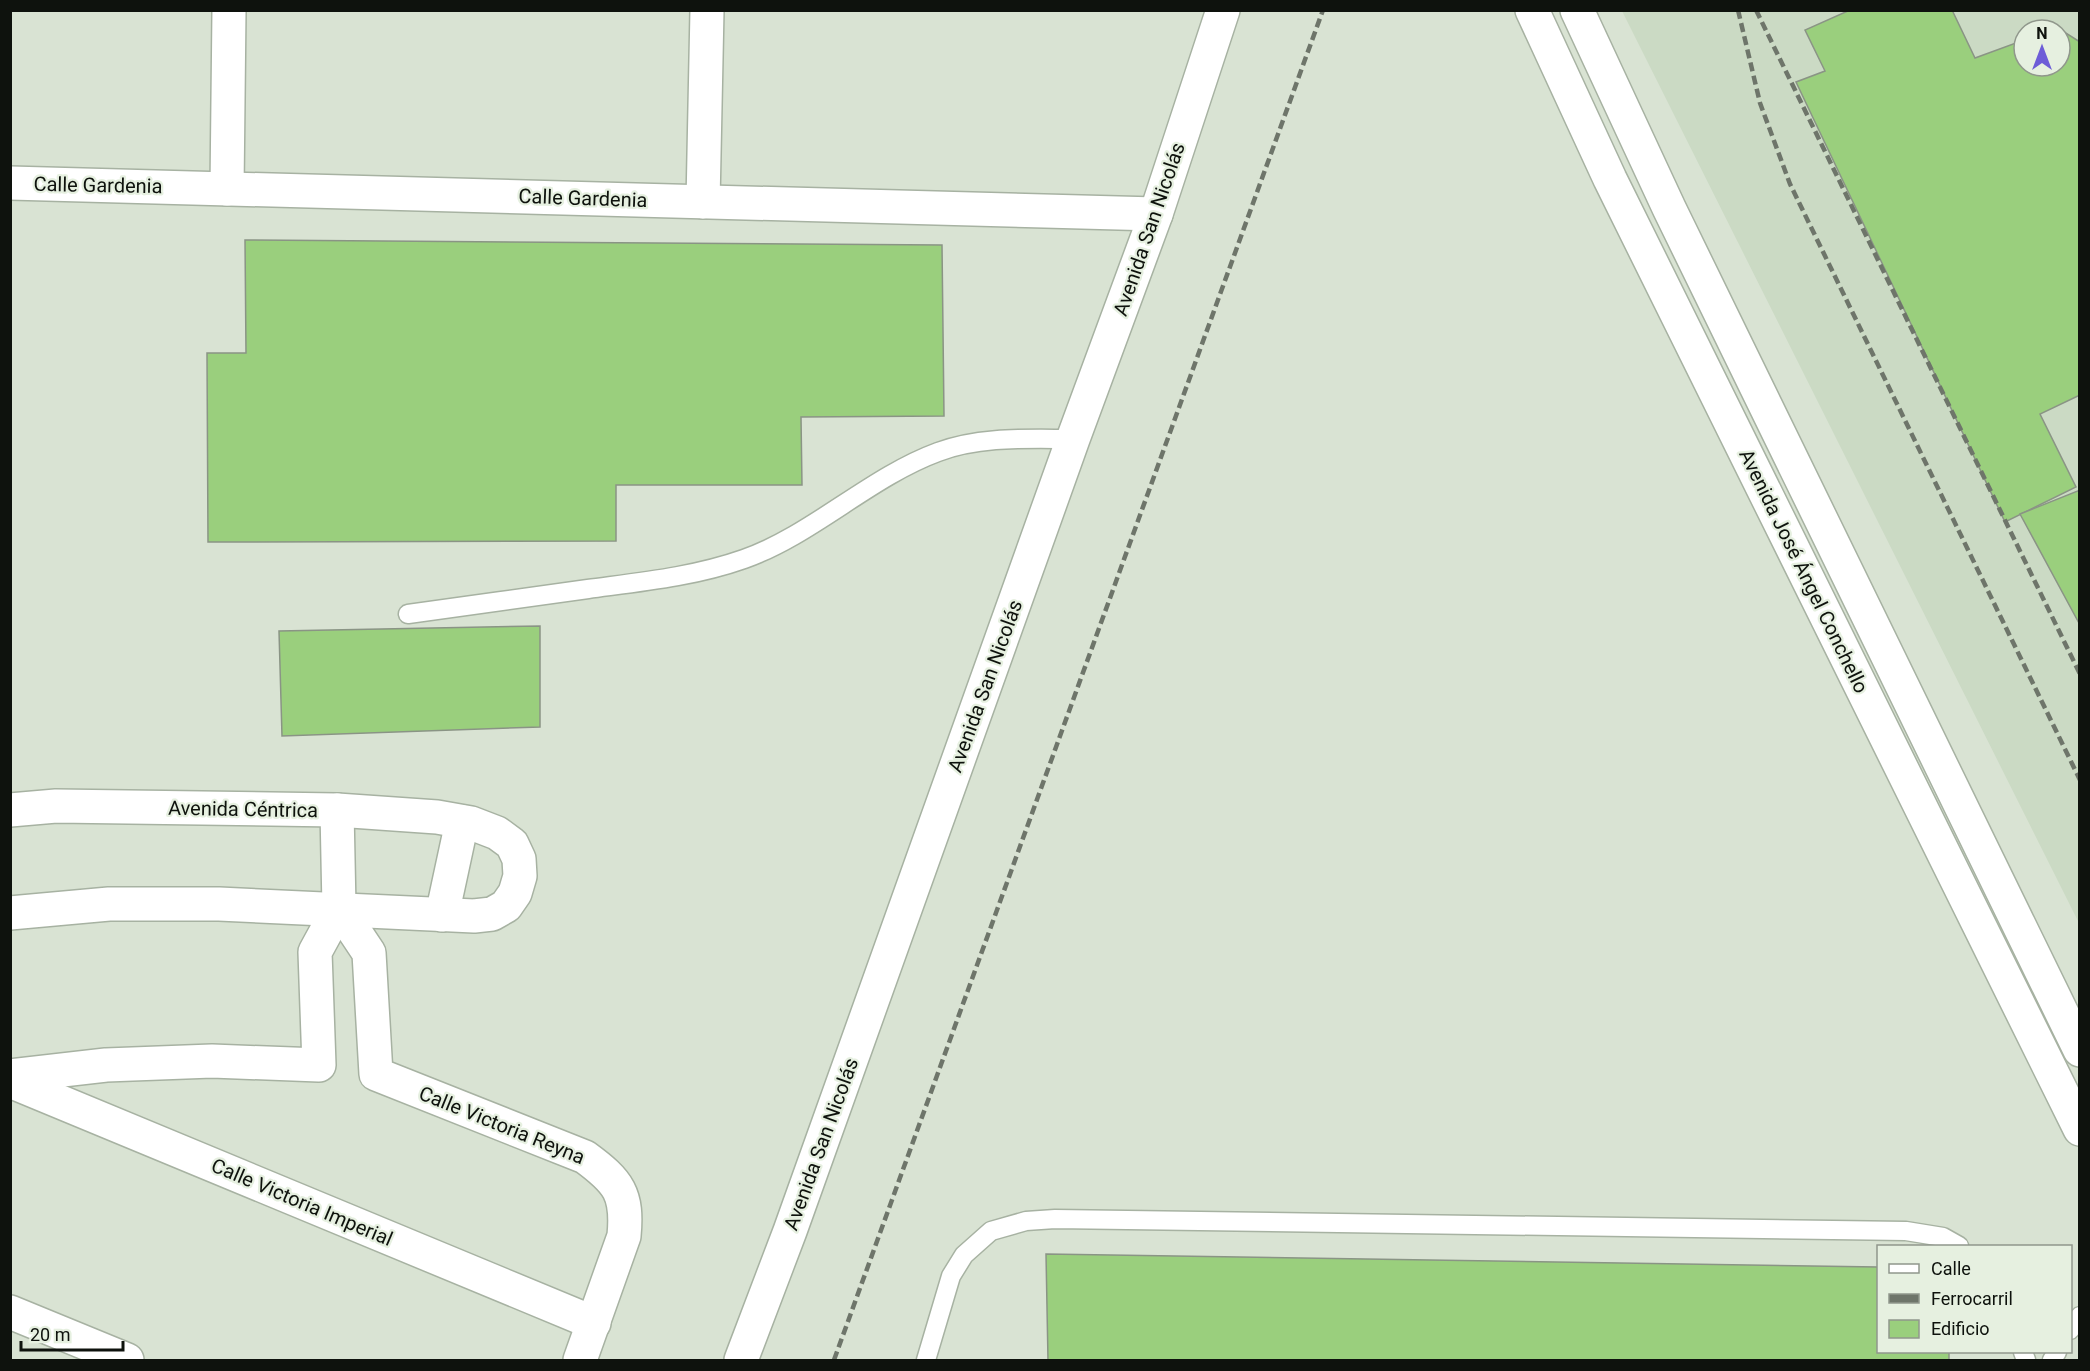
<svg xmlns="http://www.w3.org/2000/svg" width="2090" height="1371" font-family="Roboto,sans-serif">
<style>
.built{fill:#cbdac4;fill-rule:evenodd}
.building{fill:#9acf7d;stroke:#8a9485;stroke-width:1.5}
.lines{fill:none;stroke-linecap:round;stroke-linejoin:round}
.lane-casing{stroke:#a7b2a2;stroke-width:21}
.street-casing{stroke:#a7b2a2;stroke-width:36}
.secondary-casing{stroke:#a7b2a2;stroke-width:36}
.lane{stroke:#fff;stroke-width:18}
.street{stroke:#fff;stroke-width:33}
.secondary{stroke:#fff;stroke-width:33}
.rail{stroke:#6e756a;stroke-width:4.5;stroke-dasharray:9 4.5;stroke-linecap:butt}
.labels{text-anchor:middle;stroke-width:4.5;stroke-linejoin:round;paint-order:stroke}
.street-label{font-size:20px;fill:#0e120d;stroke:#e6f0e0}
</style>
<rect width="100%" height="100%" fill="#d9e3d3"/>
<path class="built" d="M1622,11H2079V923ZM2024,30H2060V66H2024Z"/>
<g class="building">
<polygon points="1850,10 1952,10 1975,58 2024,40 2024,66 2060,66 2060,30 2051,30 2058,28 2080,42 2080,395 2040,414 2076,487 2005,522 1796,82 1825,71 1805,30"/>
<polygon points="245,240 942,245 944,416 801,417 802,485 616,485 616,541 208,542 207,353 246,353"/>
<polygon points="2080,490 2080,625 2020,514"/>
<polygon points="540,626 540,727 282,736 279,631"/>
<polygon points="1046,1254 1878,1267 1878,1352 1949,1352 1949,1360 1048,1360"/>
</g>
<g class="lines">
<g class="lane-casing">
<g id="lane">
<path d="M408,614C468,606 528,597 588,589C640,582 693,577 744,559C812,535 870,477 938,452C980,436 1029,439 1073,439"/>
<polyline points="2070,1330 2080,1316"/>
<polyline points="2023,1352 2026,1360"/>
<polyline points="926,1360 951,1276 964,1255 991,1231 1026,1221 1055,1219 1906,1231 1943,1237 1959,1246"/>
<polyline points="2052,1360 2057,1352"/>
</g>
</g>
<g class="street-casing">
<g id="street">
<polyline points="10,183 1156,214"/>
<polyline points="227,189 229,10"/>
<polyline points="703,202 707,10"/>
<polyline points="10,810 56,806 337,810 437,817 471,823 497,833 512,844 519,859 520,876 515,893 506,906 492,914 474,916 219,904 109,904 10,913"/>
<polyline points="337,810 339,908"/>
<path d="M339,908L369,953L376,1074L585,1157C619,1182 628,1194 624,1236L580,1360"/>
<polyline points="442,915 462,822"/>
<polyline points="10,1076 106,1065 212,1061 319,1065 315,952 339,908"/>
<polyline points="10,1081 594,1323"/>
<polyline points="10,1312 127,1360"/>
</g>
</g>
<g class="secondary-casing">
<g id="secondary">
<polyline points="1532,10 1610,179 2080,1129"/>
<polyline points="1577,10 1669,208 2080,1050"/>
<polyline points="741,1360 790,1231 1073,439 1156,214 1223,10"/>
</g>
</g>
<use href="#lane" class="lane"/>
<use href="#street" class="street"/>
<use href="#secondary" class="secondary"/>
<g class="rail">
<polyline points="1738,10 1760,103 1790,184 2080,780"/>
<polyline points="1756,10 2080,674"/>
<polyline points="834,1360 1323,10"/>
</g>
</g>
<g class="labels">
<g class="street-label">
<text transform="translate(98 185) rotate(1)" y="7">Calle Gardenia</text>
<text transform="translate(583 198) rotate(2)" y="7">Calle Gardenia</text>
<text transform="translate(1149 229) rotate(-71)" y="7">Avenida San Nicolás</text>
<text transform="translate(1804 571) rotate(64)" y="7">Avenida José Ángel Conchello</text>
<text transform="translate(985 686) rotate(-70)" y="7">Avenida San Nicolás</text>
<text transform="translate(243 809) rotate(1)" y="7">Avenida Céntrica</text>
<text transform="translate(502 1125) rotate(22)" y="7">Calle Victoria Reyna</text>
<text transform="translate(821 1144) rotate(-70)" y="7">Avenida San Nicolás</text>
<text transform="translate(302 1202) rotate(23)" y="7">Calle Victoria Imperial</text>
</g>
</g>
<rect width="2090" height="1371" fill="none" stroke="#0e120d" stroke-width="24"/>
<rect x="1877" y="1245" width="195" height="108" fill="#e6f0e0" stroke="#90978c" stroke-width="1.5"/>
<rect x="1889" y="1264" width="30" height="9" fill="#ffffff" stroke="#90978c" stroke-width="1.5"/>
<text x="1931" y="1275" font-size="18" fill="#0e120d">Calle</text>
<rect x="1889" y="1294" width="30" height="9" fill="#6e756a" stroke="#90978c" stroke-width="1.5"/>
<text x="1931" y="1305" font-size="18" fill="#0e120d">Ferrocarril</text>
<rect x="1889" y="1320" width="30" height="18" fill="#9acf7d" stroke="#90978c" stroke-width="1.5"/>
<text x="1931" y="1335" font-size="18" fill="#0e120d">Edificio</text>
<g transform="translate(2042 48)"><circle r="28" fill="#e6f0e0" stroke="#90978c" stroke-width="1.5"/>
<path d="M0-4.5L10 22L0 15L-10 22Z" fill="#6d5dd7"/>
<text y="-9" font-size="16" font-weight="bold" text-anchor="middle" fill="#0e120d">N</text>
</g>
<path d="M21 1341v9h102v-9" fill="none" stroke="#0e120d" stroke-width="3"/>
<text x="30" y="1341" font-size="18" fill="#0e120d" stroke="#e6f0e0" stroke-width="4.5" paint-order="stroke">20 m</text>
</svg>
